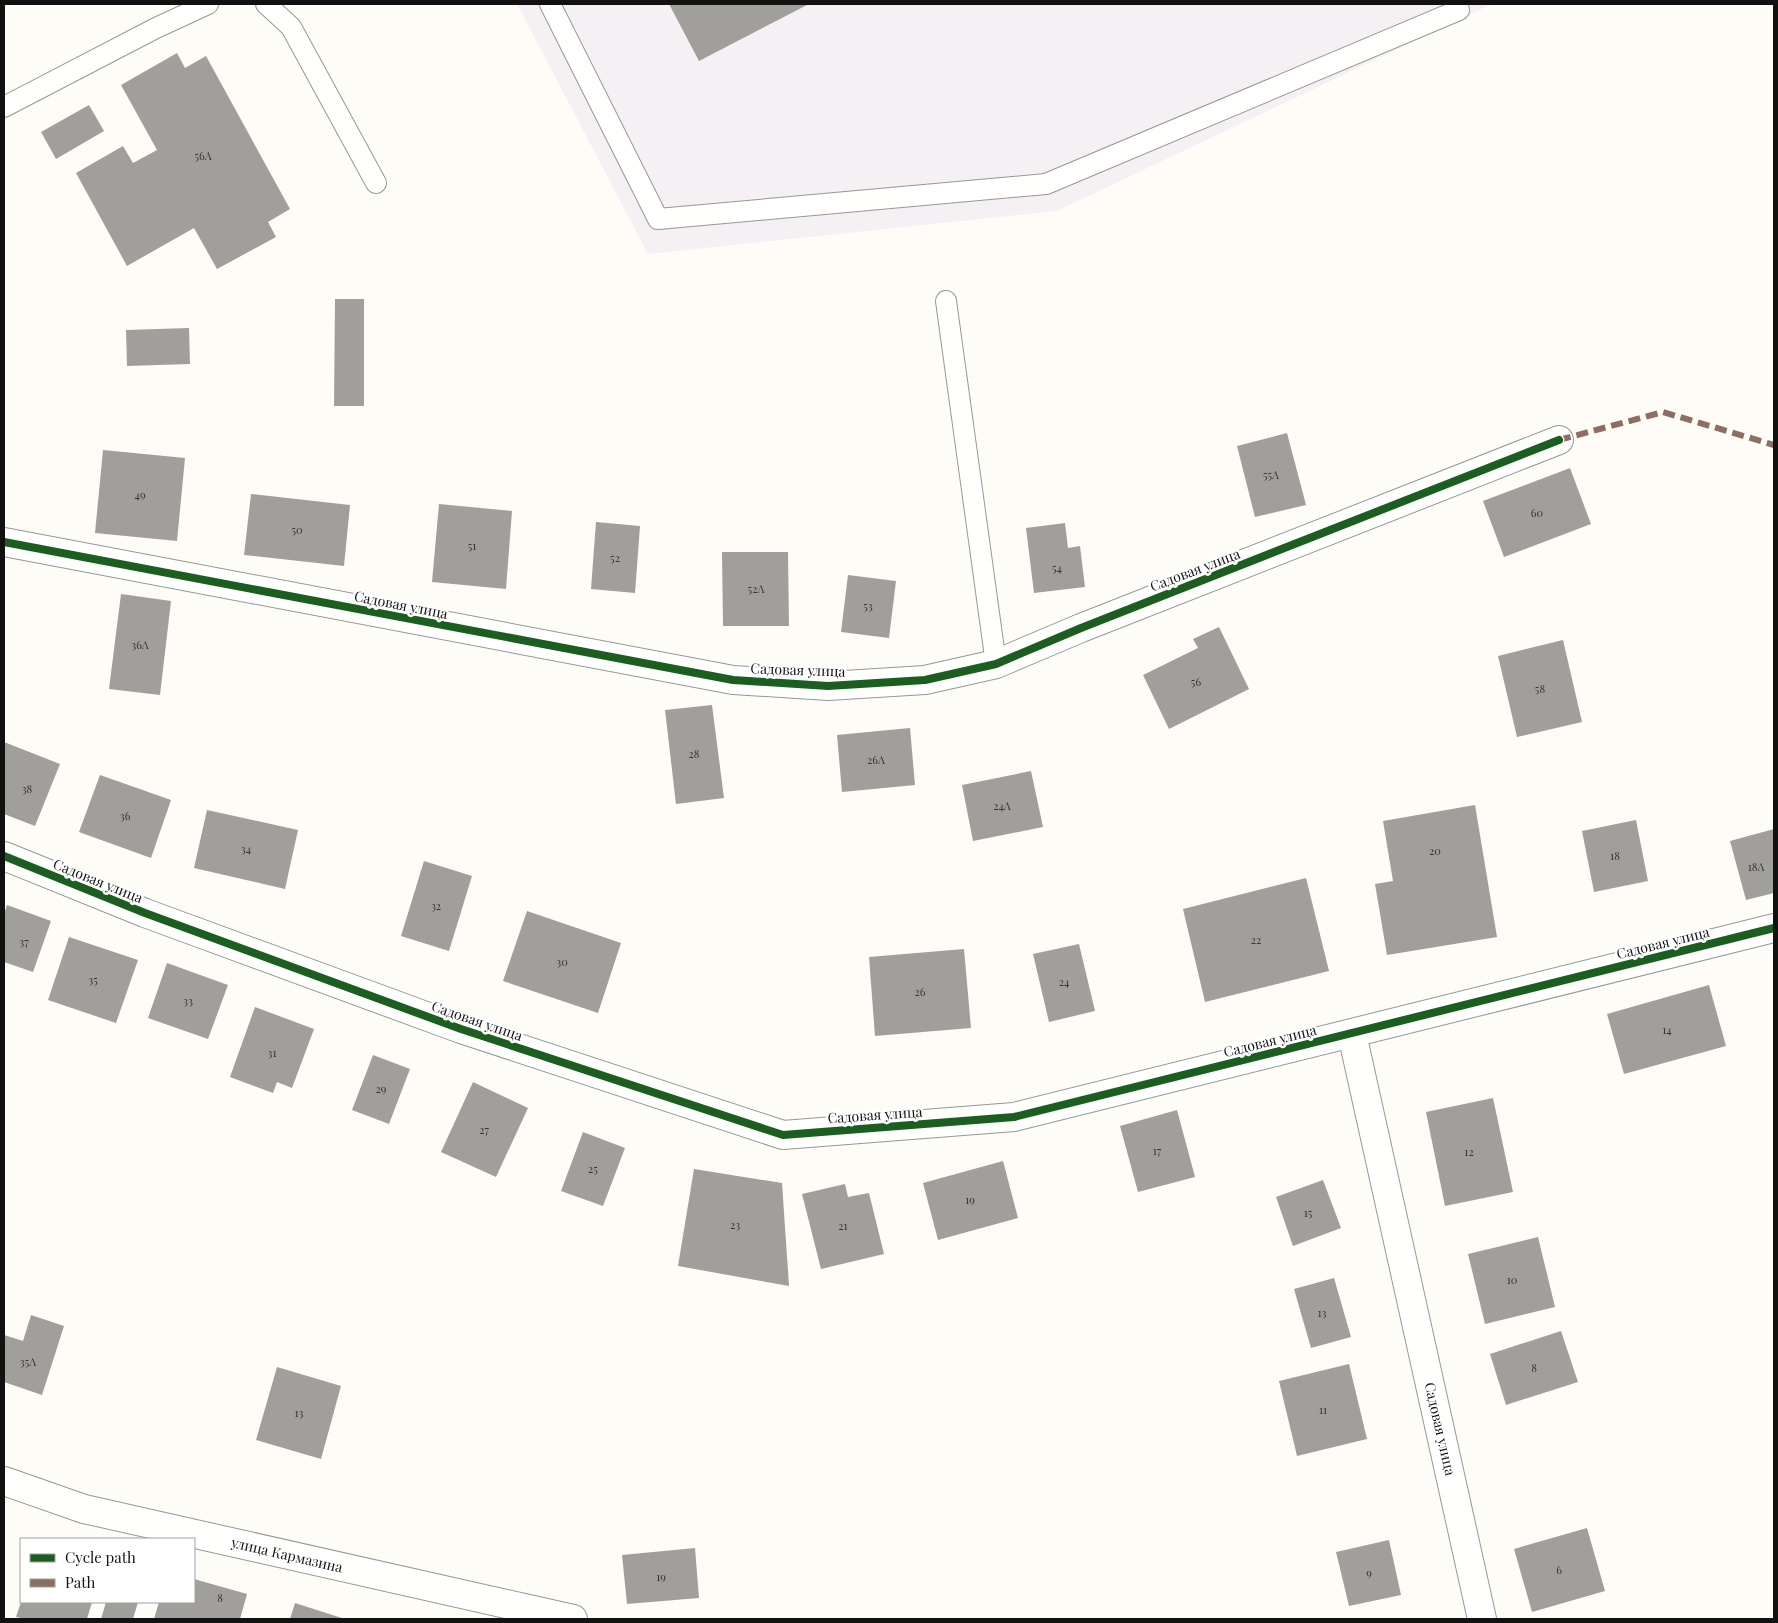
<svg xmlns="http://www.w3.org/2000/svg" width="1778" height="1623" font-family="'Playfair Display',serif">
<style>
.industrial{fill:#f5f0f3}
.building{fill:#a19f9c}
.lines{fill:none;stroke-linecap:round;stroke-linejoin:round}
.service-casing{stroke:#979795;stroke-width:22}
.minor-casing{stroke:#979795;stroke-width:30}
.service{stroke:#fffffe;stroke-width:20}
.minor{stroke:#fffffe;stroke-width:28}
.quiet{stroke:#8d6e63;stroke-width:6;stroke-dasharray:12 6;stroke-linecap:butt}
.cycleway-casing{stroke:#fff;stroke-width:11}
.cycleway{stroke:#1b5e20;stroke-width:8}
.labels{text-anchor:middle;stroke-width:5;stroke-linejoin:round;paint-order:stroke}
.number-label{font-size:11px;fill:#353434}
.street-label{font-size:14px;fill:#111;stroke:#fff}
</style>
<rect width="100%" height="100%" fill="#fdfcf7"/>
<polygon class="industrial" points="517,4 1492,4 1057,211 648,254"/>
<g class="building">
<polygon points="669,4 809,4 699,61"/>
<polygon points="177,53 185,68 206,56 290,209 268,222 276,237 217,269 194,228 127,266 76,173 123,146 133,163 157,150 121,85"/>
<polygon points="89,105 104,131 56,159 41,132"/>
<polygon points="335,299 364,299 364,406 334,406"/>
<polygon points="189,328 190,364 127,366 126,330"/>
<polygon points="1287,433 1306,505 1255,517 1237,446"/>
<polygon points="103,450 185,458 177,541 95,533"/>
<polygon points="1570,468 1591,524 1504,557 1483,501"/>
<polygon points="251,494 350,505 344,566 244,555"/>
<polygon points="439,504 512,511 506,589 432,582"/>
<polygon points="596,522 640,526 635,593 591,589"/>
<polygon points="1065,523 1068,548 1080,546 1085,587 1034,593 1026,528"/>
<polygon points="722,552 788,552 789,626 723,626"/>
<polygon points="848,575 896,581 889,638 841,632"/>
<polygon points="121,594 171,601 160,695 109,689"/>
<polygon points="1219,627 1249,689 1169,729 1143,675 1198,648 1193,639"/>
<polygon points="1563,640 1582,722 1517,737 1498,656"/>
<polygon points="712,705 724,798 676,804 665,710"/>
<polygon points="910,728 915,785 842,792 837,735"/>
<polygon points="4,742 60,764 35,826 4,814"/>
<polygon points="1031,771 1043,827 973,841 962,785"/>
<polygon points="100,775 171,800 151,858 79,832"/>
<polygon points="1475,805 1497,937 1387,955 1375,884 1393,881 1383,821"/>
<polygon points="207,810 298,830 285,889 194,868"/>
<polygon points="1636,820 1648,881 1594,892 1582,831"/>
<polygon points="1774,829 1774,893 1746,900 1730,841"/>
<polygon points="424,861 472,876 449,951 401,936"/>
<polygon points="1306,878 1329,971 1205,1002 1183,909"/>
<polygon points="7,905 51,921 33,972 4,962 4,914"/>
<polygon points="527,911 621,943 598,1013 503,981"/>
<polygon points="69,937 138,960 116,1023 48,1000"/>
<polygon points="1079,944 1095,1011 1049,1022 1033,954"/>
<polygon points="964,949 971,1028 875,1036 869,957"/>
<polygon points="167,963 228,985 208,1039 148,1018"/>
<polygon points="1709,985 1726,1046 1624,1074 1607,1014"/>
<polygon points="255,1007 314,1029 292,1088 277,1082 273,1093 230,1077"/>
<polygon points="373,1055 410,1069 389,1124 352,1110"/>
<polygon points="473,1082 528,1108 496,1177 441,1152"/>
<polygon points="1493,1098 1513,1192 1445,1206 1426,1112"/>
<polygon points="1177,1110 1195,1177 1138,1192 1120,1126"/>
<polygon points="583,1132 625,1148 603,1206 561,1191"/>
<polygon points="1003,1161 1018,1218 938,1240 923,1183"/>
<polygon points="694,1169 782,1183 789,1286 678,1266"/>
<polygon points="1323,1180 1341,1228 1293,1246 1276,1197"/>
<polygon points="845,1184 848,1197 869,1193 884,1254 821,1269 802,1194"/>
<polygon points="1538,1237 1555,1307 1485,1324 1468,1254"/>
<polygon points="1334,1278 1351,1337 1311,1348 1294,1289"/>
<polygon points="31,1315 64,1326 42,1395 4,1382 4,1335 23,1341"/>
<polygon points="1561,1331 1578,1382 1506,1405 1490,1354"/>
<polygon points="1349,1364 1367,1439 1297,1456 1279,1381"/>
<polygon points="277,1367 341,1386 321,1459 256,1440"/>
<polygon points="1587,1528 1605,1591 1532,1612 1514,1549"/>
<polygon points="1389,1540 1401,1595 1349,1606 1336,1552"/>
<polygon points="695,1548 699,1598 627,1604 622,1555"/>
<polygon points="194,1579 247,1594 240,1619 154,1619 159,1602 194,1602"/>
<polygon points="21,1602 92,1602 87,1619 25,1619 16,1617"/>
<polygon points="106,1602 138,1602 133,1619 101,1619"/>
<polygon points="295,1603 345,1619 290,1619"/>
</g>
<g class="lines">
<g class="service-casing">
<g id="service">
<polyline points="266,4 291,27 376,183"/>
<polyline points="550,4 658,219 1046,184 1459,10"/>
<polyline points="4,107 156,28 208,4"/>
<polyline points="946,301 996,664"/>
</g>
</g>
<g class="minor-casing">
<g id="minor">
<polyline points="4,542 733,680 828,686 925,680 996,664 1081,628 1559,440"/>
<polyline points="4,856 145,913 461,1029 783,1135 1014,1117 1774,928"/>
<polyline points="1352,1034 1482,1619"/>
<polyline points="4,1481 84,1509 573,1619"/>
</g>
</g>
<use href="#service" class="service"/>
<use href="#minor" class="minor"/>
<polyline class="quiet" points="1559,440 1663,412 1774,445"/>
<g class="cycleway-casing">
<g id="cycleway">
<polyline points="4,542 733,680 828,686 925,680 996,664 1081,628 1559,440"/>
<polyline points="4,856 145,913 461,1029 783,1135 1014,1117 1774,928"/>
</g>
</g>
<use href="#cycleway" class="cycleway"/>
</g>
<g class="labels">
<g class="number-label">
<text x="203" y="160">56А</text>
<text x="1271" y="479">55А</text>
<text x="140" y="499">49</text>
<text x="1537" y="517">60</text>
<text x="297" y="534">50</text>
<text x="472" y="550">51</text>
<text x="615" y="562">52</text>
<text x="1057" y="572">54</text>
<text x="756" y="593">52А</text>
<text x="868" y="610">53</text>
<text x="140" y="649">36А</text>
<text x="1196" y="686">56</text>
<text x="1540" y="693">58</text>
<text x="694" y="758">28</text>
<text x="876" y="764">26А</text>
<text x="27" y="793">38</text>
<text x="1002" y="810">24А</text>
<text x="125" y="820">36</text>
<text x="246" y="853">34</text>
<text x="1435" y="855">20</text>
<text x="1615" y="860">18</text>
<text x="1756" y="871">18А</text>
<text x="436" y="910">32</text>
<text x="1256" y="944">22</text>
<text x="24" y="946">37</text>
<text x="562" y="966">30</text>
<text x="93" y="984">35</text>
<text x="1064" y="986">24</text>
<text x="920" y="996">26</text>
<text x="188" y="1005">33</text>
<text x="1667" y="1034">14</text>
<text x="272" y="1057">31</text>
<text x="381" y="1093">29</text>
<text x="484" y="1134">27</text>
<text x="1157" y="1155">17</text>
<text x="1469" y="1156">12</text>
<text x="593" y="1173">25</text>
<text x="970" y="1204">19</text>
<text x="1308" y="1217">15</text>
<text x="735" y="1229">23</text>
<text x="843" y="1230">21</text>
<text x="1512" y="1284">10</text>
<text x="1322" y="1317">13</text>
<text x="28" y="1366">35А</text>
<text x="1534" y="1372">8</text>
<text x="1323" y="1414">11</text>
<text x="299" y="1417">13</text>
<text x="1559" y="1574">6</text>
<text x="1369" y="1577">9</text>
<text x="661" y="1581">19</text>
<text x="220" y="1602">8</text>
</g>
<g class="street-label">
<text transform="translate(1195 570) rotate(-21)" y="5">Садовая улица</text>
<text transform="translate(401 605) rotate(11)" y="5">Садовая улица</text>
<text transform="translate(798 670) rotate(2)" y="5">Садовая улица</text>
<text transform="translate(98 881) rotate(22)" y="5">Садовая улица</text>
<text transform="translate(1663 943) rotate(-14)" y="5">Садовая улица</text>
<text transform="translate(477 1021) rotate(19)" y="5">Садовая улица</text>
<text transform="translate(1270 1041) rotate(-14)" y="5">Садовая улица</text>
<text transform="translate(875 1115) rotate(-4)" y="5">Садовая улица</text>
<text transform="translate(1440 1429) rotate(77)" y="5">Садовая улица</text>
<text transform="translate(287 1555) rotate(13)" y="5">улица Кармазина</text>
</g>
</g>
<rect width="1778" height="1623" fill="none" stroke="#111111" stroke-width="10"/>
<rect x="20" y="1538" width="175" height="65" fill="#ffffff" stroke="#a0a0a0"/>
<rect x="30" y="1554" width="25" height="8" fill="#1b5e20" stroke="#a0a0a0"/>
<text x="65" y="1563" font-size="15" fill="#111111">Cycle path</text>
<rect x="30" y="1579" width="25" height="8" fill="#8d6e63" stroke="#a0a0a0"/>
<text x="65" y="1588" font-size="15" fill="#111111">Path</text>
</svg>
